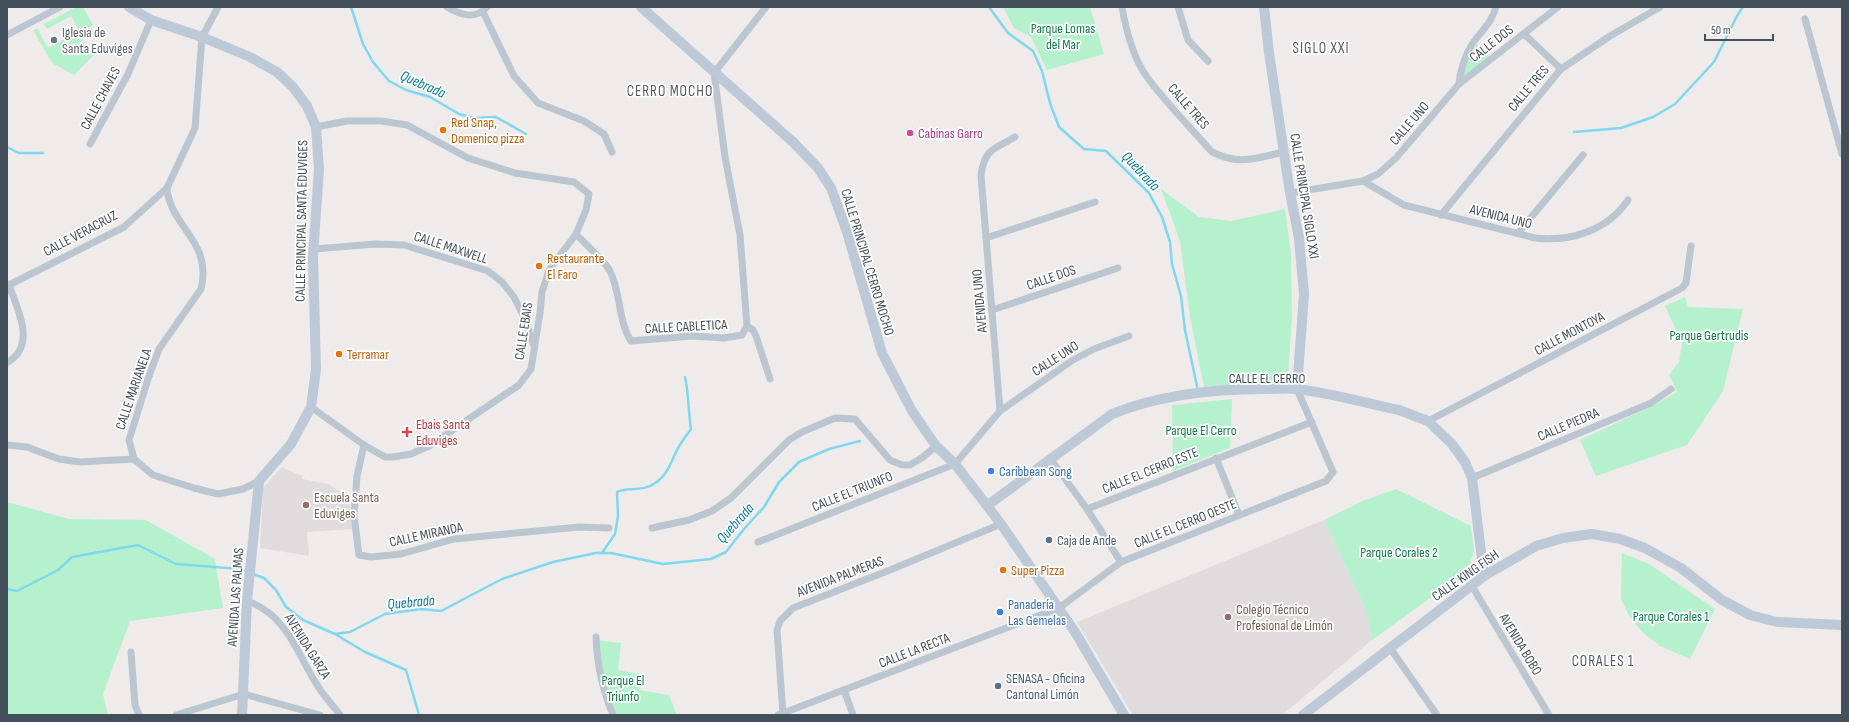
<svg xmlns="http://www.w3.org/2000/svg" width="1849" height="722" font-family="'Sofia Sans Condensed',sans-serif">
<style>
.education{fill:#e0dcdd}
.green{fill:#b6f1cd}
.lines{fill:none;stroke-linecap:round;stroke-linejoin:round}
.stream{stroke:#80d8f0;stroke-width:2.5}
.street{stroke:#bbc6d0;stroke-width:7}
.secondary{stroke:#bdc9d7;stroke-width:10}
.worship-dot{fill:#6b7280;stroke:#fff;stroke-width:1.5}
.food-dot{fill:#e8710a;stroke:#fff;stroke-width:1.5}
.hotel-dot{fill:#d1479c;stroke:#fff;stroke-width:1.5}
.health-dot{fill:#e0444e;stroke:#fff;stroke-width:1.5}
.shop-dot{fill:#3f7fe0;stroke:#fff;stroke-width:1.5}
.education-dot{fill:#8d6e63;stroke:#fff;stroke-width:1.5}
.service-dot{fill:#5c6f8a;stroke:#fff;stroke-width:1.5}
.labels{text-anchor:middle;stroke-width:3.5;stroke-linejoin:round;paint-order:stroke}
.park-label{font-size:14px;fill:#117e49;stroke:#fff}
.worship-label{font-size:14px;fill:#5b616d;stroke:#fff;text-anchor:start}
.street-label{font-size:14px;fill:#434f5a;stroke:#fff}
.food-label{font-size:14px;fill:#c56008;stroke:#fff;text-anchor:start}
.hotel-label{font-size:14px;fill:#b23c85;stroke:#fff;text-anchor:start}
.health-label{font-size:14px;fill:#be3a42;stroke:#fff;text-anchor:start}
.shop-label{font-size:14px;fill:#366cbe;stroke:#fff;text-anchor:start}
.education-label{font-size:14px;fill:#785e54;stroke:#fff;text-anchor:start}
.service-label{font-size:14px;fill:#4e5e75;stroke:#fff;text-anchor:start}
.neighbourhood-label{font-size:15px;letter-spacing:1px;fill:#585c61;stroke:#fff}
.water-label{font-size:15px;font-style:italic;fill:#057b9c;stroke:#fff}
</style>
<rect width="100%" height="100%" fill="#efebeb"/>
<g class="education">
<polygon points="282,467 302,476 302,479 328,484 350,498 352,529 307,532 309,556 260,548 263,488"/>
<polygon points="1324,520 1367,613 1372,640 1282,715 1133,715 1077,622"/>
</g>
<g class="green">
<polygon points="76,7 83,7 93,25 79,37 95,54 74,75 52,63 33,30 37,28 48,48 79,31 71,16 47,29 44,24"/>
<polygon points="1003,7 1090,7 1104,54 1047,70 1031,37 1014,28"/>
<polygon points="1477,44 1490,57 1464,78 1463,69"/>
<polygon points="1161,189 1199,217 1231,221 1285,209 1291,254 1292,317 1288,377 1282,383 1270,386 1204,387 1190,317 1180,241"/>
<polygon points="1685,297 1688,307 1743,309 1723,391 1687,445 1596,476 1580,440 1653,406 1677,392 1669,375 1679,362 1682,343 1665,306"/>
<polygon points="1232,399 1230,448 1173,471 1172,405"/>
<polygon points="1396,489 1471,526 1474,550 1468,571 1372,640 1367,613 1324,520 1365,500"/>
<polygon points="7,502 69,519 146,520 215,559 223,608 130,621 103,694 108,715 7,715"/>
<polygon points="1622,553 1649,564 1715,609 1690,659 1660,646 1642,632 1628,614 1621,599"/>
<polygon points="597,640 621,643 618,670 644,675 639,690 669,695 677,715 616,715 606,687"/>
</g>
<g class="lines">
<g class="stream">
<polyline points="351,7 363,44 373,62 389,81 406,90 430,97 459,114 474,118 496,117 526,134"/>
<polyline points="989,7 1008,33 1033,51 1042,71 1050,103 1059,127 1084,149 1106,151 1149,193 1162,217 1170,242 1172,264 1181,296 1185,330 1198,391"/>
<polyline points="1574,132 1621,128 1653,117 1675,104 1714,62 1737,16 1743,7"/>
<polyline points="7,147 19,153 43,153"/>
<path d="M602,553L615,534L618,516L617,492C627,487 640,491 650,486C667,478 670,464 677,450C681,442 686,436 691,429C688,411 689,395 685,377"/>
<polyline points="253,574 264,578 276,590 286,607 303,620 335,634 365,652 406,670 419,715"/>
<polyline points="7,589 17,591 58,570 72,557 138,545 176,564 240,569 248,572"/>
<polyline points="335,634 350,632 385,614 421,609 441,611 502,579 553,562 596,553 611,553 663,564 711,559 726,552 744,529 764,507 779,482 799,462 829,449 860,441"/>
</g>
<g class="street">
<path d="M447,7C461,15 475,20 487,7"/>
<path d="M1122,7C1126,30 1133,58 1147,77C1165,102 1191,128 1212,152C1240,166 1256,158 1284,152"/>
<polyline points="1178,7 1188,40 1208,61"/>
<polyline points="483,12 514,76 538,103 584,121 604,134 612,152"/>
<polyline points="1805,19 1842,154"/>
<polyline points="1524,34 1561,69"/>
<polyline points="7,35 60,7"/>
<path d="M1459,84C1460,70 1464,59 1471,46C1479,33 1492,23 1496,7"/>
<path d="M316,127L347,121H381L407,125L468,158L515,173L574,182L589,194L586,210L576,234C585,244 604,260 610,271C621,293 618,321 631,341L692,336L724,338L742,335L747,326L740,235L725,157L714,73L766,7"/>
<polyline points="90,144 128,74 151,20"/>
<path d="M1363,181L1404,205L1535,238C1570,242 1607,231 1628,200"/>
<path d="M167,188C170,227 213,241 201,289L159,349L148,379L129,440L134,459L153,475L194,488L218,494L243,489L259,481"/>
<polyline points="1290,193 1363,181 1378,174 1396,158 1459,84 1558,7"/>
<polyline points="1441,215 1561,69 1610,36 1660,7"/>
<polyline points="1518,233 1583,155"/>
<polyline points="986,238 1095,202"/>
<polyline points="315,249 375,244 404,245 488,271 502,282 514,297 525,319 534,346"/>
<polyline points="7,285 9,285 124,227 167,188 195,128 202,37 218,7"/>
<polyline points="992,310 1118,268"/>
<polyline points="747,326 753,330 756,336 770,379"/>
<path d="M7,363C37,345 18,311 9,285"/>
<polyline points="311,407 364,445 385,457 393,457 411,454 429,446 519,385 531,369 540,313 542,292 549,270 576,234"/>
<polyline points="1000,411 1073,360 1094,349 1129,336"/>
<polyline points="1428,421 1682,288 1686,283 1691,246"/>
<polyline points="7,445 27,447 59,459 80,462 134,459"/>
<polyline points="364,445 357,476 354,515 359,555 371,557 401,554 454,539 579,527 609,528"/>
<polyline points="1050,458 1087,509 1121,562"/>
<polyline points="1216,458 1239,515"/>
<polyline points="1472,478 1651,403 1671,389"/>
<polyline points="1087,509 1312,422"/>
<polyline points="652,528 689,520 712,511 731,498 789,440 802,432 835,418 855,419 890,460 902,465 910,465 923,457 936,446"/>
<path d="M758,542L955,464L1000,411L981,175C985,148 993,150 1015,137"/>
<polyline points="1472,586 1549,715"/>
<path d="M247,601C289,615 298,658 321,691C327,699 334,707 340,715"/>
<path d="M596,637C597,665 602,689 613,715"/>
<polyline points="1390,648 1437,715"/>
<polyline points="131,652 135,705 139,715"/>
<polyline points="844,690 853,715"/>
<polyline points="176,715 244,694 320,715"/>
<polyline points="778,715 1059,608 1121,562 1326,481 1333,472 1297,389"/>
<polyline points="783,715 777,630 780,621 793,608 890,570 1001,524"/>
</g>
<g class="secondary">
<polyline points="129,7 151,20 202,37 250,57 277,72 293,87 307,106 316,127 319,169 313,256 316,369 311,407 291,444 259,481 247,601 242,715"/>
<polyline points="641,7 793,142 818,168 831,188 847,232 882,353 912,411 936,446 955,464 1001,524 1075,632 1124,715"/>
<polyline points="1264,7 1269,53 1290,193 1299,238 1304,294 1297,389"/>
<path d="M988,505L1112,414C1159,395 1213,389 1264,389C1275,389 1287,388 1297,389C1330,393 1366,403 1399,410L1428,421L1452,444L1465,462L1472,478L1484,576"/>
<polyline points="1303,715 1484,576 1536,546 1563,538 1592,534 1620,539 1645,548 1681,568 1722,600 1750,615 1777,622 1842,625"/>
</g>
</g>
<circle class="worship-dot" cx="54" cy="40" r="4"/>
<g class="food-dot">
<circle cx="443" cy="130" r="4"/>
<circle cx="539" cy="266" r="4"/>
<circle cx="339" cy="354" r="4"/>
<circle cx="1003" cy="570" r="4"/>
</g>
<circle class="hotel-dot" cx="910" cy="133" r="4"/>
<path class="health-dot" d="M405 426h4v4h4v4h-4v4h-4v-4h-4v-4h4z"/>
<g class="shop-dot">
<circle cx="991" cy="471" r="4"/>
<circle cx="1000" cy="612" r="4"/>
</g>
<g class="education-dot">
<circle cx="306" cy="505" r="4"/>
<circle cx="1228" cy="617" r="4"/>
</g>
<g class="service-dot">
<circle cx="1049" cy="540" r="4"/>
<circle cx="998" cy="686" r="4"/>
</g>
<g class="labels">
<g class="park-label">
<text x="1063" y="33">Parque Lomas<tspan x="1063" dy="16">del Mar</tspan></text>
<text x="1709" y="340">Parque Gertrudis</text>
<text x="1201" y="435">Parque El Cerro</text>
<text x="1399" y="557">Parque Corales 2</text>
<text x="1671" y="621">Parque Corales 1</text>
<text x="623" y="685">Parque El<tspan x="623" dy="16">Triunfo</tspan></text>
</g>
<g class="worship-label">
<text x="62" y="37">Iglesia de<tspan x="62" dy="16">Santa Eduviges</tspan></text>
</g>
<g class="street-label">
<text transform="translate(1491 43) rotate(-38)" y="5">CALLE DOS</text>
<text transform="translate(1528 88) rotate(-50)" y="5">CALLE TRES</text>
<text transform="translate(100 98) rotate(-62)" y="5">CALLE CHAVES</text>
<text transform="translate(1189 106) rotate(49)" y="5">CALLE TRES</text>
<text transform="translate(1409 123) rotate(-49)" y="5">CALLE UNO</text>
<text transform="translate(1305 196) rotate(81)" y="5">CALLE PRINCIPAL SIGLO XXI</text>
<text transform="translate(1501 216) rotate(14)" y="5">AVENIDA UNO</text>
<text transform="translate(301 221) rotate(-89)" y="5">CALLE PRINCIPAL SANTA EDUVIGES</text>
<text transform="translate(80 233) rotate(-28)" y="5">CALLE VERACRUZ</text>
<text transform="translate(451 247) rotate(18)" y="5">CALLE MAXWELL</text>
<text transform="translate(868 262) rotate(73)" y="5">CALLE PRINCIPAL CERRO MOCHO</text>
<text transform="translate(1051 277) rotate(-19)" y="5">CALLE DOS</text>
<text transform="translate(979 301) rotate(-95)" y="5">AVENIDA UNO</text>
<text transform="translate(686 326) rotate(-3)" y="5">CALLE CABLETICA</text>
<text transform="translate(523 331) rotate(-81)" y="5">CALLE EBAIS</text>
<text transform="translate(1569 333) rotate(-28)" y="5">CALLE MONTOYA</text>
<text transform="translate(1055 358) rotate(-33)" y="5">CALLE UNO</text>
<text x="1267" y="383">CALLE EL CERRO</text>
<text transform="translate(133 389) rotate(-71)" y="5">CALLE MARIANELA</text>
<text transform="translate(1568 424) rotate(-23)" y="5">CALLE PIEDRA</text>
<text transform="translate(1150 470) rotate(-22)" y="5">CALLE EL CERRO ESTE</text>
<text transform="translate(852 491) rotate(-22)" y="5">CALLE EL TRIUNFO</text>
<text transform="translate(1185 523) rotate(-22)" y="5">CALLE EL CERRO OESTE</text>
<text transform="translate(426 534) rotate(-12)" y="5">CALLE MIRANDA</text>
<text transform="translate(1465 575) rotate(-35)" y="5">CALLE KING FISH</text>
<text transform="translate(840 576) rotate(-21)" y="5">AVENIDA PALMERAS</text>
<text transform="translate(235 597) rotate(-86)" y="5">AVENIDA LAS PALMAS</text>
<text transform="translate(1521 644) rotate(59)" y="5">AVENIDA BOBO</text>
<text transform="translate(308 646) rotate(58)" y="5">AVENIDA GARZA</text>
<text transform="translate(914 650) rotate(-21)" y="5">CALLE LA RECTA</text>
</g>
<g class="food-label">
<text x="451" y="127">Red Snap,<tspan x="451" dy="16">Domenico pizza</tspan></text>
<text x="547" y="263">Restaurante<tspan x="547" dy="16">El Faro</tspan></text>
<text x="347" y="359">Terramar</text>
<text x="1011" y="575">Super Pizza</text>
</g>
<g class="hotel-label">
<text x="918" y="138">Cabinas Garro</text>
</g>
<g class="health-label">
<text x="416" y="429">Ebais Santa<tspan x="416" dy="16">Eduviges</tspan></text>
</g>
<g class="shop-label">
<text x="999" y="476">Caribbean Song</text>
<text x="1008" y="609">Panadería<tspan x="1008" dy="16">Las Gemelas</tspan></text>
</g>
<g class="education-label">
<text x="314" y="502">Escuela Santa<tspan x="314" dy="16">Eduviges</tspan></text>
<text x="1236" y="614">Colegio Técnico<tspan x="1236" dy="16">Profesional de Limón</tspan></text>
</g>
<g class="service-label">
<text x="1057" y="545">Caja de Ande</text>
<text x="1006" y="683">SENASA - Oficina<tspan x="1006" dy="16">Cantonal Limón</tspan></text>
</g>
<g class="neighbourhood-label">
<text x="1321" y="53">SIGLO XXI</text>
<text x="670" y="96">CERRO MOCHO</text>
<text x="1603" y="666">CORALES 1</text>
</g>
<g class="water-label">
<text transform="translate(423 84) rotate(24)" y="5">Quebrada</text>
<text transform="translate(1141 171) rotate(47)" y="5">Quebrada</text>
<text transform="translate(735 523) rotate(-48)" y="5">Quebrada</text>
<text transform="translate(411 602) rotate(-5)" y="5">Quebrada</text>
</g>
</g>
<rect width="1849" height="722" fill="none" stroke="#434f5a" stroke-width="16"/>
<path d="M1705 34v6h68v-6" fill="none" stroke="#434f5a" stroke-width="2"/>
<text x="1711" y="34" font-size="12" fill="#434f5a" stroke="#ffffff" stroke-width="3" paint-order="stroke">50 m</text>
</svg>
